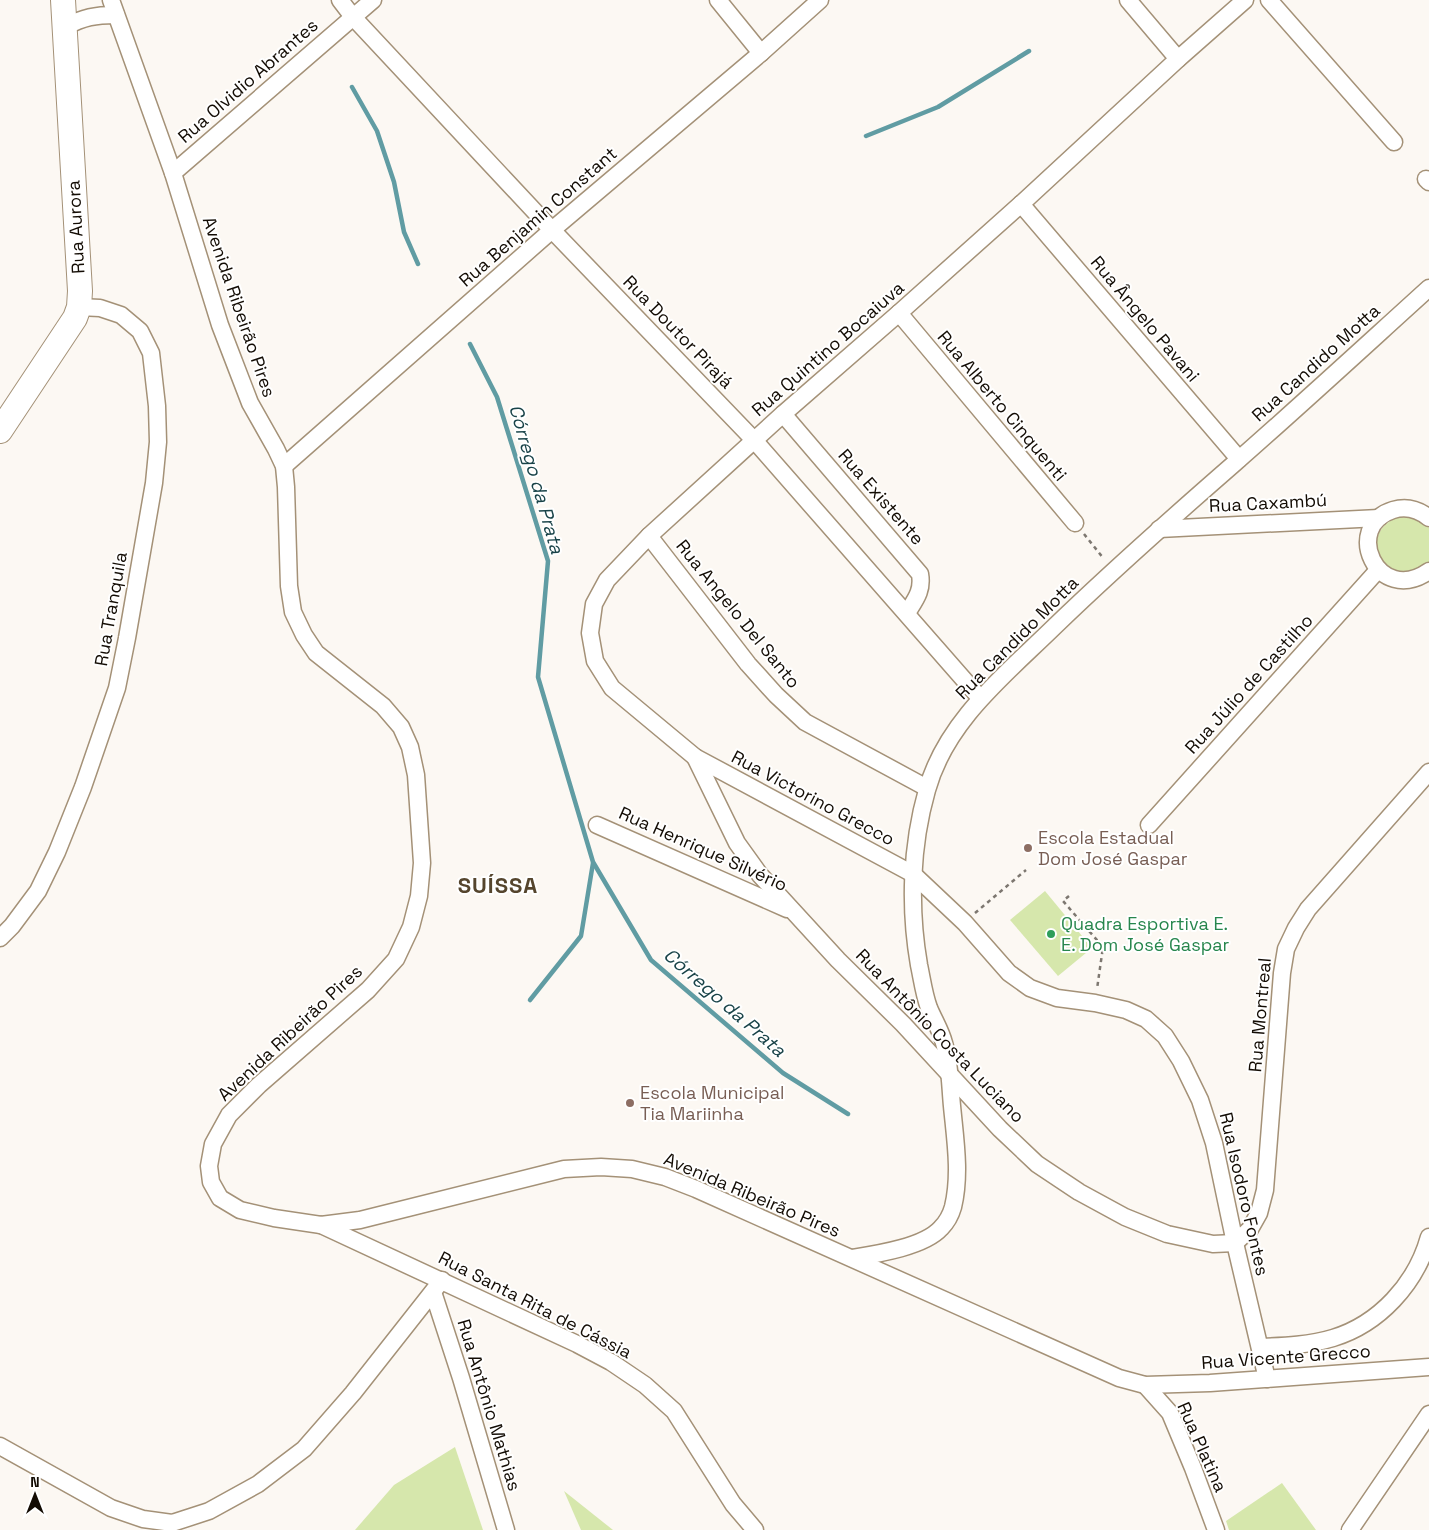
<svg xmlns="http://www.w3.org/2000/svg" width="1429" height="1530" font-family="'Space Grotesk',sans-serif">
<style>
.green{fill:#d6e7ac}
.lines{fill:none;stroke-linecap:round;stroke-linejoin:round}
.stream{stroke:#609ca3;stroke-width:4.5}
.street-casing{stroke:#a49177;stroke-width:19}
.secondary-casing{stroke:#a49177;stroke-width:26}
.path{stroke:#7d7770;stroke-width:2.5;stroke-dasharray:4 4;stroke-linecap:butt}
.street{stroke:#fff;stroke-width:16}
.secondary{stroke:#fff;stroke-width:24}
.education-dot{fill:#8d6e63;stroke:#fff;stroke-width:2}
.leisure-dot{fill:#2e9e5b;stroke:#fff;stroke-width:2}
.labels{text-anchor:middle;stroke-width:4;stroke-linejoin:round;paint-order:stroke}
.street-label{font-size:18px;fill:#130c04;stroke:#fff}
.education-label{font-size:18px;fill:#785e54;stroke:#fff;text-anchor:start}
.leisure-label{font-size:18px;fill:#27864d;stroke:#fff;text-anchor:start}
.water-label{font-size:19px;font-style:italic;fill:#194348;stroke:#fff}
.district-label{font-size:22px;font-weight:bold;letter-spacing:1px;fill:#55452d;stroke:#fff}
</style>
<rect width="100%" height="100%" fill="#fcf8f3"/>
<g class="green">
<path d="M1400,516C1410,516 1422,519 1429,528V562C1394,598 1348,536 1400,516Z"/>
<polygon points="1045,891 1092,948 1058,976 1010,920"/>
<polygon points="455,1447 483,1530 355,1530 394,1485"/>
<polygon points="1282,1483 1316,1530 1229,1530 1226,1521"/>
<polygon points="564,1491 613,1530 581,1530"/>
</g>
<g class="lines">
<g class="stream">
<polyline points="352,87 377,131 394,182 404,232 418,264"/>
<polyline points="866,136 938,107 1029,51"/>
<polyline points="470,344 497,397 548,561 538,677 593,862 651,960 783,1073 848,1114"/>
<polyline points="530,1000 581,936 593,863"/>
</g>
<g class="street-casing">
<g id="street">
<polyline points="111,0 173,173 220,325 250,403 276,449 284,466 286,487 289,586 293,612 304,635 316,653 383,706 401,727 410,747 416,775 422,863 419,896 411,927 396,959 368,990 259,1085 229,1115 213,1144 209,1166 211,1182 220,1198 240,1210 274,1218 321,1225 360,1220 564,1169 601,1167 632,1169 665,1177 696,1189 1119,1378 1145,1385 1210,1383 1429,1367"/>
<polyline points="340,0 353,17 552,230 754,440 980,698"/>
<polyline points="718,0 761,53"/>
<polyline points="1128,0 1178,59"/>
<polyline points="1245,0 1178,59 1021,204 899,313 783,414 649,536 607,580 594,604 590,633 595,661 612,688 695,757 913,874 965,923 1009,973 1030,988 1057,998 1095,1003 1126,1010 1146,1019 1165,1036 1181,1061 1200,1100 1214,1143 1235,1243 1267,1379"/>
<polyline points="1269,0 1394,142"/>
<path d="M65,27C84,17 95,15 116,15"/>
<polyline points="173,173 373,0"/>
<polyline points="1426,179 1429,182"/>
<polyline points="1021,204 1239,459"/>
<polyline points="899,313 1075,523"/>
<path d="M783,414L920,574C923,591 915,600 907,613"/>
<polyline points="284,466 552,230 761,53 820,0"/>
<path d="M1429,518C1418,509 1406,506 1393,510C1342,526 1377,607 1429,571"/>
<polyline points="1159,529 1379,518"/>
<polyline points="649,536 748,664 776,695 805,722 927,788"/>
<polyline points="695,757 737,843 760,875 838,960 903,1024 1000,1129 1037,1164 1079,1192 1125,1217 1167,1234 1213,1244 1235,1243 1250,1229 1259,1213 1265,1190 1282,973 1286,949 1296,928 1308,909 1429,772"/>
<polyline points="597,825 787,909"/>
<polyline points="1149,825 1378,570"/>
<polyline points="0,938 12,926 38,891 57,852 83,787 117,688 127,638 154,483 158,442 157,406 151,353 140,331 121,315 100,308 79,307"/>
<polyline points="321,1225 577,1344 611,1362 645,1385 674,1411 733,1504 755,1530"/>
<path d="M852,1258C877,1254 924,1247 941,1228C946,1223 951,1214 953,1207C961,1174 955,1138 952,1106C950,1085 950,1063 944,1043C941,1031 934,1020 929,1008C924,995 922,979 919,965C909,908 911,846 927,790C946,721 1005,675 1054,627C1113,570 1174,516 1236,462C1301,405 1365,346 1429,288"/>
<polyline points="433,1292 461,1378 506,1530"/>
<path d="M1260,1347C1284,1346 1310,1345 1333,1338C1379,1324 1416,1284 1429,1237"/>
<polyline points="1145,1385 1170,1413 1193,1468 1216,1530"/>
<polyline points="0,1446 111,1508 143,1519 172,1523 209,1511 258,1484 304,1449 353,1393 442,1280"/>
<polyline points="1350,1530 1429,1414"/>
</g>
</g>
<g class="secondary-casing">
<polyline id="secondary" points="0,431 75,318 79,307 80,291 63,0"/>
</g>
<g class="path">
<polyline points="1084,534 1104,559"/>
<polyline points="1069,896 1063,901 1103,947 1097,989"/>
<polyline points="975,913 1026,870"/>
</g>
<use href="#street" class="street"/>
<use href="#secondary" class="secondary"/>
</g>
<g class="education-dot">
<circle cx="1028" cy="848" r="5"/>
<circle cx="630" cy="1103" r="5"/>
</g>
<circle class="leisure-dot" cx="1051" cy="934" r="5"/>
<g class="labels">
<g class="street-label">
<text transform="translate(248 81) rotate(-41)" y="6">Rua Olvidio Abrantes</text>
<text transform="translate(538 217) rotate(-41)" y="6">Rua Benjamin Constant</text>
<text transform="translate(76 227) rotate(-93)" y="6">Rua Aurora</text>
<text transform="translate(239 307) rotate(71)" y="6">Avenida Ribeirão Pires</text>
<text transform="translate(1145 319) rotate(50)" y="6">Rua Ângelo Pavani</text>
<text transform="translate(678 332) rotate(46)" y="6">Rua Doutor Pirajá</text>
<text transform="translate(828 349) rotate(-41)" y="6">Rua Quintino Bocaiuva</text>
<text transform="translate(1316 363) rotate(-42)" y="6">Rua Candido Motta</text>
<text transform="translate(1002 406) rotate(50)" y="6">Rua Alberto Cinquenti</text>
<text transform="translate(881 497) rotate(49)" y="6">Rua Existente</text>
<text transform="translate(1268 503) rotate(-3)" y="6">Rua Caxambú</text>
<text transform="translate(111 609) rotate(-80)" y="6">Rua Tranquila</text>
<text transform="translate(738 614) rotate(51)" y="6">Rua Angelo Del Santo</text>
<text transform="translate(1017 638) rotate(-45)" y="6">Rua Candido Motta</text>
<text transform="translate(1249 684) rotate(-48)" y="6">Rua Júlio de Castilho</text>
<text transform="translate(813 798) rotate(28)" y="6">Rua Victorino Grecco</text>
<text transform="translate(703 849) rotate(24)" y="6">Rua Henrique Silvério</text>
<text transform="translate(1260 1015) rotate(-85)" y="6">Rua Montreal</text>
<text transform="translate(290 1033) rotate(-43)" y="6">Avenida Ribeirão Pires</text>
<text transform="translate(940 1036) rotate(46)" y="6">Rua Antônio Costa Luciano</text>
<text transform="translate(1244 1194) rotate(77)" y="6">Rua Isodoro Fontes</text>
<text transform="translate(752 1195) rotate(23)" y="6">Avenida Ribeirão Pires</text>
<text transform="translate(535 1305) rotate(27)" y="6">Rua Santa Rita de Cássia</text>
<text transform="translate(1286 1357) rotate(-4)" y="6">Rua Vicente Grecco</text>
<text transform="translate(489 1405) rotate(73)" y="6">Rua Antônio Mathias</text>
<text transform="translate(1202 1447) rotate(66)" y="6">Rua Platina</text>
</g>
<g class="education-label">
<text x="1038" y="844">Escola Estadual<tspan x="1038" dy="21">Dom José Gaspar</tspan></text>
<text x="640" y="1099">Escola Municipal<tspan x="640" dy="21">Tia Mariinha</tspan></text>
</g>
<g class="leisure-label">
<text x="1061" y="930">Quadra Esportiva E.<tspan x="1061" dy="21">E. Dom José Gaspar</tspan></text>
</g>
<g class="water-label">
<text transform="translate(537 479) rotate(74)" y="7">Córrego da Prata</text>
<text transform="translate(725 1002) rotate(41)" y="7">Córrego da Prata</text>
</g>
<g class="district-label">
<text x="498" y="893">SUÍSSA</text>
</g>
</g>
<g transform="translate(35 1495)" stroke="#ffffff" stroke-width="4" paint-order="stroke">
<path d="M0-4L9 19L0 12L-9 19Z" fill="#130c04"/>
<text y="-8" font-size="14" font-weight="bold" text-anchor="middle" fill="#130c04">N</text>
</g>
</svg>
